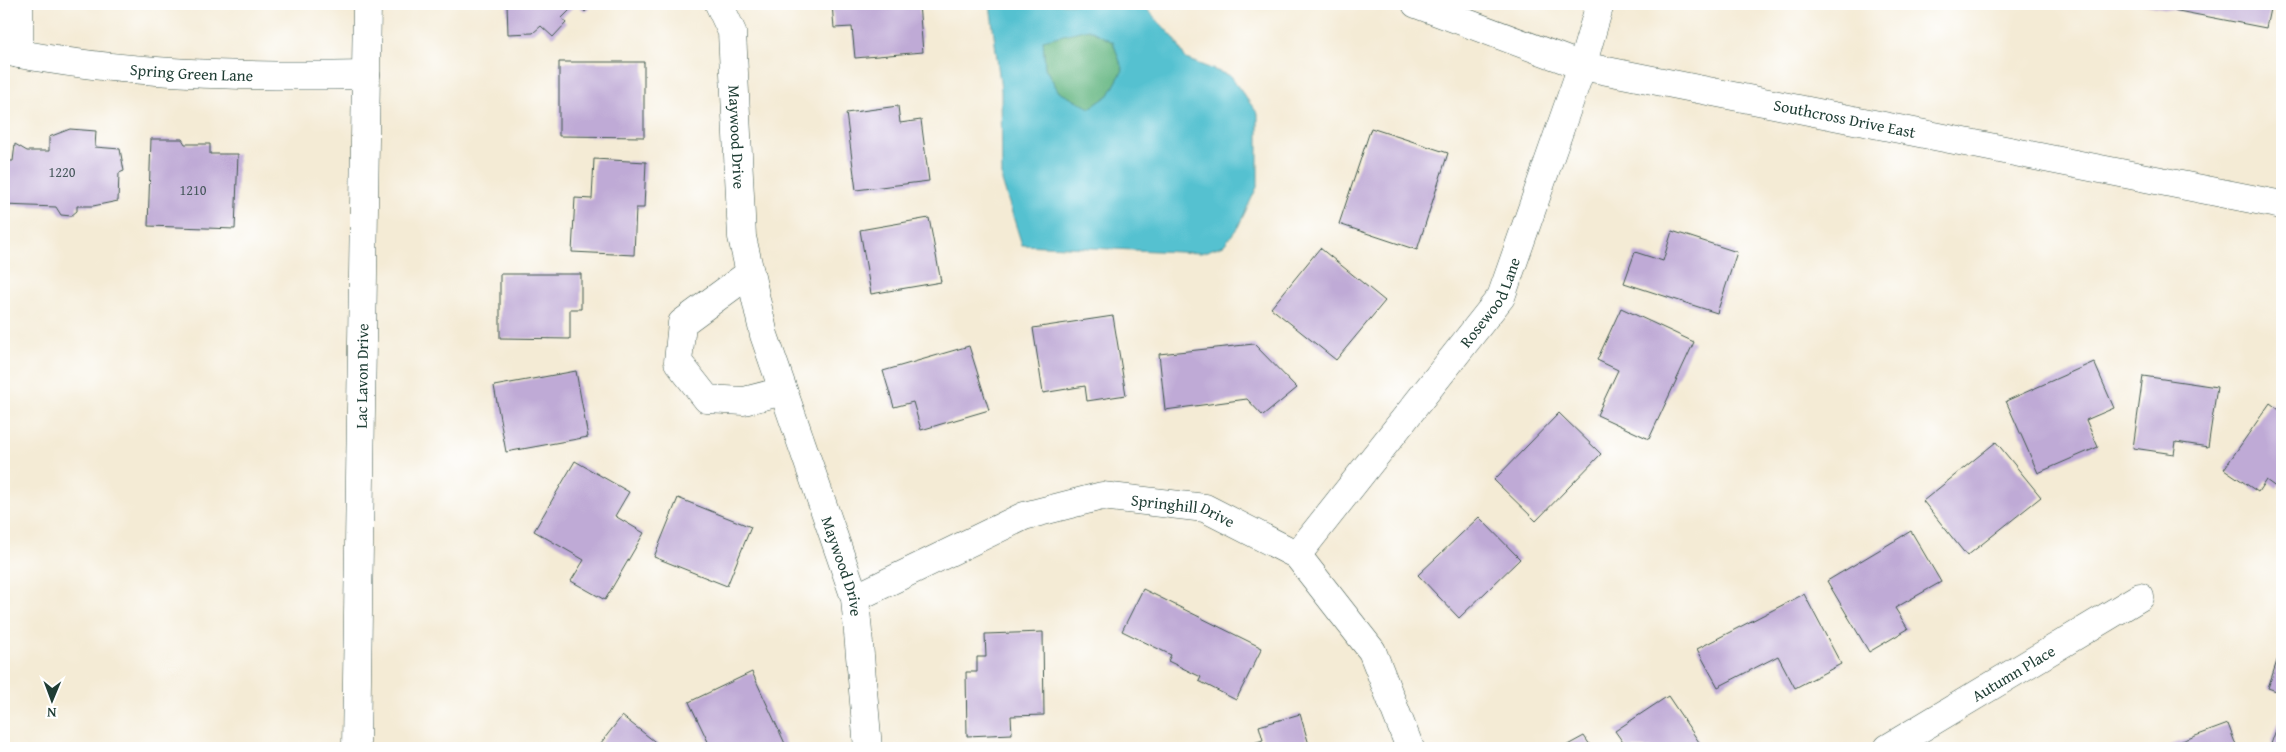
<svg xmlns="http://www.w3.org/2000/svg" width="2286" height="752" font-family="'Gentium Book Plus',serif">
<style>
.forest{fill:#66b783;stroke:#427a5c}
.water{fill:#55c1d0;stroke:#3a7f82;fill-rule:evenodd}
.building{fill:#bfaad6}
.lines{fill:none;stroke-linecap:round;stroke-linejoin:round}
.street-casing{stroke:#3f574c;stroke-width:29}
.secondary-casing{stroke:#3f574c;stroke-width:29}
.street{stroke:#fff;stroke-width:28}
.secondary{stroke:#fff;stroke-width:28}
.labels{text-anchor:middle;stroke-width:4;stroke-linejoin:round;paint-order:stroke}
.number-label{font-size:14px;fill:#47585c}
.street-label{font-size:16px;fill:#1f3d34;stroke:#fff}
</style>
<rect width="100%" height="100%" fill="#fff"/>
<filter id="ink" filterUnits="userSpaceOnUse"><feTurbulence type="fractalNoise" baseFrequency=".02" numOctaves="2"/><feDisplacementMap in="SourceGraphic" scale="10" xChannelSelector="R" yChannelSelector="G"/><feConvolveMatrix kernelMatrix="1 2 1 2 8 2 1 2 1" color-interpolation-filters="sRGB"/></filter>
<filter id="wash" filterUnits="userSpaceOnUse"><feTurbulence type="fractalNoise" baseFrequency=".0096" numOctaves="4" result="noise"/><feDisplacementMap in="SourceGraphic" scale="20" xChannelSelector="R" yChannelSelector="G"/><feGaussianBlur stdDeviation="1.12" result="paint"/><feColorMatrix in="noise" values="0 0 0 0 0 0 0 0 0 0 0 0 0 0 0 0 0 1.4 0 .05"/><feComposite in="paint" operator="in"/></filter>
<g filter="url(#wash)">
<rect width="100%" height="100%" fill="#f4ebd5"/>
<polygon class="forest" points="1088,29 1113,42 1123,70 1109,95 1090,108 1059,92 1045,68 1043,39"/>
<path class="water" d="M990,4H1142L1174,38L1186,59L1230,76L1258,114V185L1238,227L1224,245L1201,253L1022,245L1002,181L1001,90ZM1088,29L1113,42L1123,70L1109,95L1090,108L1059,92L1045,68L1043,40Z"/>
<g id="blocks">
<g class="building">
<polygon points="507,4 576,4 562,18 566,23 553,37 541,26 533,33 508,34"/>
<polygon points="577,4 593,4 585,12"/>
<polygon points="832,4 919,4 923,52 855,58 852,27 834,28"/>
<polygon points="2142,4 2271,4 2266,28"/>
<polygon points="559,62 644,62 644,137 559,136"/>
<polygon points="898,106 900,123 921,120 929,181 856,190 846,113"/>
<polygon points="1371,128 1448,153 1417,250 1339,224"/>
<polygon points="70,129 96,131 95,147 120,149 124,171 119,173 118,201 93,206 77,206 77,211 71,216 61,215 56,207 4,205 4,161 13,161 15,144 27,151 49,151 49,137"/>
<polygon points="151,139 182,139 185,144 210,144 210,154 238,154 235,229 148,226"/>
<polygon points="594,159 646,162 644,208 636,208 634,255 572,252 575,198 592,199"/>
<polygon points="929,218 941,282 871,294 860,230"/>
<polygon points="1672,231 1737,252 1717,313 1624,283 1635,252 1663,261"/>
<polygon points="1320,248 1385,301 1336,360 1271,308"/>
<polygon points="500,274 581,274 581,309 570,309 570,339 500,338"/>
<polygon points="1621,308 1694,342 1649,439 1597,415 1618,370 1597,360"/>
<polygon points="1113,316 1126,395 1087,401 1085,386 1043,393 1033,328"/>
<polygon points="1254,344 1297,388 1263,416 1247,399 1165,410 1159,354"/>
<polygon points="969,346 989,410 921,430 913,402 894,407 883,371"/>
<polygon points="2094,362 2114,408 2086,420 2098,447 2038,473 2006,401"/>
<polygon points="576,371 588,437 506,452 494,386"/>
<polygon points="2143,376 2217,387 2208,447 2176,442 2174,454 2133,448"/>
<polygon points="2270,403 2282,412 2282,481 2277,488 2266,480 2258,492 2224,469"/>
<polygon points="1559,413 1601,454 1536,521 1494,480"/>
<polygon points="1996,442 2041,497 1967,556 1923,501"/>
<polygon points="575,461 629,492 615,516 644,533 605,600 571,581 584,560 534,531"/>
<polygon points="678,498 751,527 727,586 654,557"/>
<polygon points="1479,517 1520,559 1459,618 1418,575"/>
<polygon points="1911,531 1941,582 1895,608 1908,629 1869,652 1827,581"/>
<polygon points="1143,589 1262,648 1236,700 1199,681 1201,677 1168,661 1171,655 1122,631"/>
<polygon points="1804,594 1841,664 1795,688 1778,656 1718,687 1697,649"/>
<polygon points="1043,632 1044,715 1011,716 1012,734 967,736 966,672 977,672 977,657 986,657 985,634"/>
<polygon points="2282,646 2282,693 2268,688"/>
<polygon points="752,672 787,748 711,748 689,702"/>
<polygon points="1668,696 1703,748 1627,748 1615,731"/>
<polygon points="2282,713 2282,748 2271,744"/>
<polygon points="1300,714 1310,748 1237,748 1263,740 1259,726"/>
<polygon points="622,716 663,748 597,748"/>
<polygon points="2228,724 2237,748 2163,748"/>
<polygon points="1584,736 1592,748 1562,748"/>
</g>
</g>
</g>
<g filter="url(#ink)">
<use href="#blocks" fill-opacity="0" stroke="#3f574c" stroke-width="1"/>
<g class="lines">
<g class="street-casing">
<g id="street">
<path id="s1" d="M719,4L732,32L742,237L764,335L855,598L868,748"/>
<path id="s2" d="M4,51C123,75 245,77 366,75"/>
<polyline points="19,54 19,4"/>
<polyline points="750,273 682,323 678,362 707,399 744,401 783,391"/>
<path id="s3" d="M1297,555L1501,297L1582,66L1600,4"/>
<path id="s4" d="M855,598L1024,516L1102,496L1205,508L1297,555L1372,651L1410,748"/>
<path id="s5" d="M1888,748L2140,597"/>
</g>
</g>
<g class="secondary-casing">
<g id="secondary">
<path id="s6" d="M1416,4L1582,66L2282,205"/>
<path id="s7" d="M356,748L367,4"/>
</g>
</g>
<use href="#street" class="street"/>
<use href="#secondary" class="secondary"/>
</g>
</g>
<g class="labels">
<g class="number-label">
<text x="62" y="177">1220</text>
<text x="193" y="195">1210</text>
</g>
<g class="street-label">
<text dy="6" stroke="none"><textPath href="#s2" startOffset="189">Spring Green Lane</textPath></text>
<text dy="6" stroke="none"><textPath href="#s6" startOffset="445">Southcross Drive East</textPath></text>
<text dy="6" stroke="none"><textPath href="#s1" startOffset="136">Maywood Drive</textPath></text>
<text dy="6" stroke="none"><textPath href="#s3" startOffset="319">Rosewood Lane</textPath></text>
<text dy="6" stroke="none"><textPath href="#s7" startOffset="372">Lac Lavon Drive</textPath></text>
<text dy="6" stroke="none"><textPath href="#s4" startOffset="351">Springhill Drive</textPath></text>
<text dy="6" stroke="none"><textPath href="#s1" startOffset="581">Maywood Drive</textPath></text>
<text dy="6" stroke="none"><textPath href="#s5" startOffset="146">Autumn Place</textPath></text>
</g>
</g>
<rect width="2286" height="752" fill="none" stroke="#fff" stroke-width="20"/>
<g transform="translate(52 700) rotate(181)" stroke="#ffffff" stroke-width="4" paint-order="stroke">
<path d="M0-4L9 19L0 12L-9 19Z" fill="#1f3d34"/>
<text y="-8" font-size="14" font-weight="bold" text-anchor="middle" fill="#1f3d34">N</text>
</g>
</svg>
